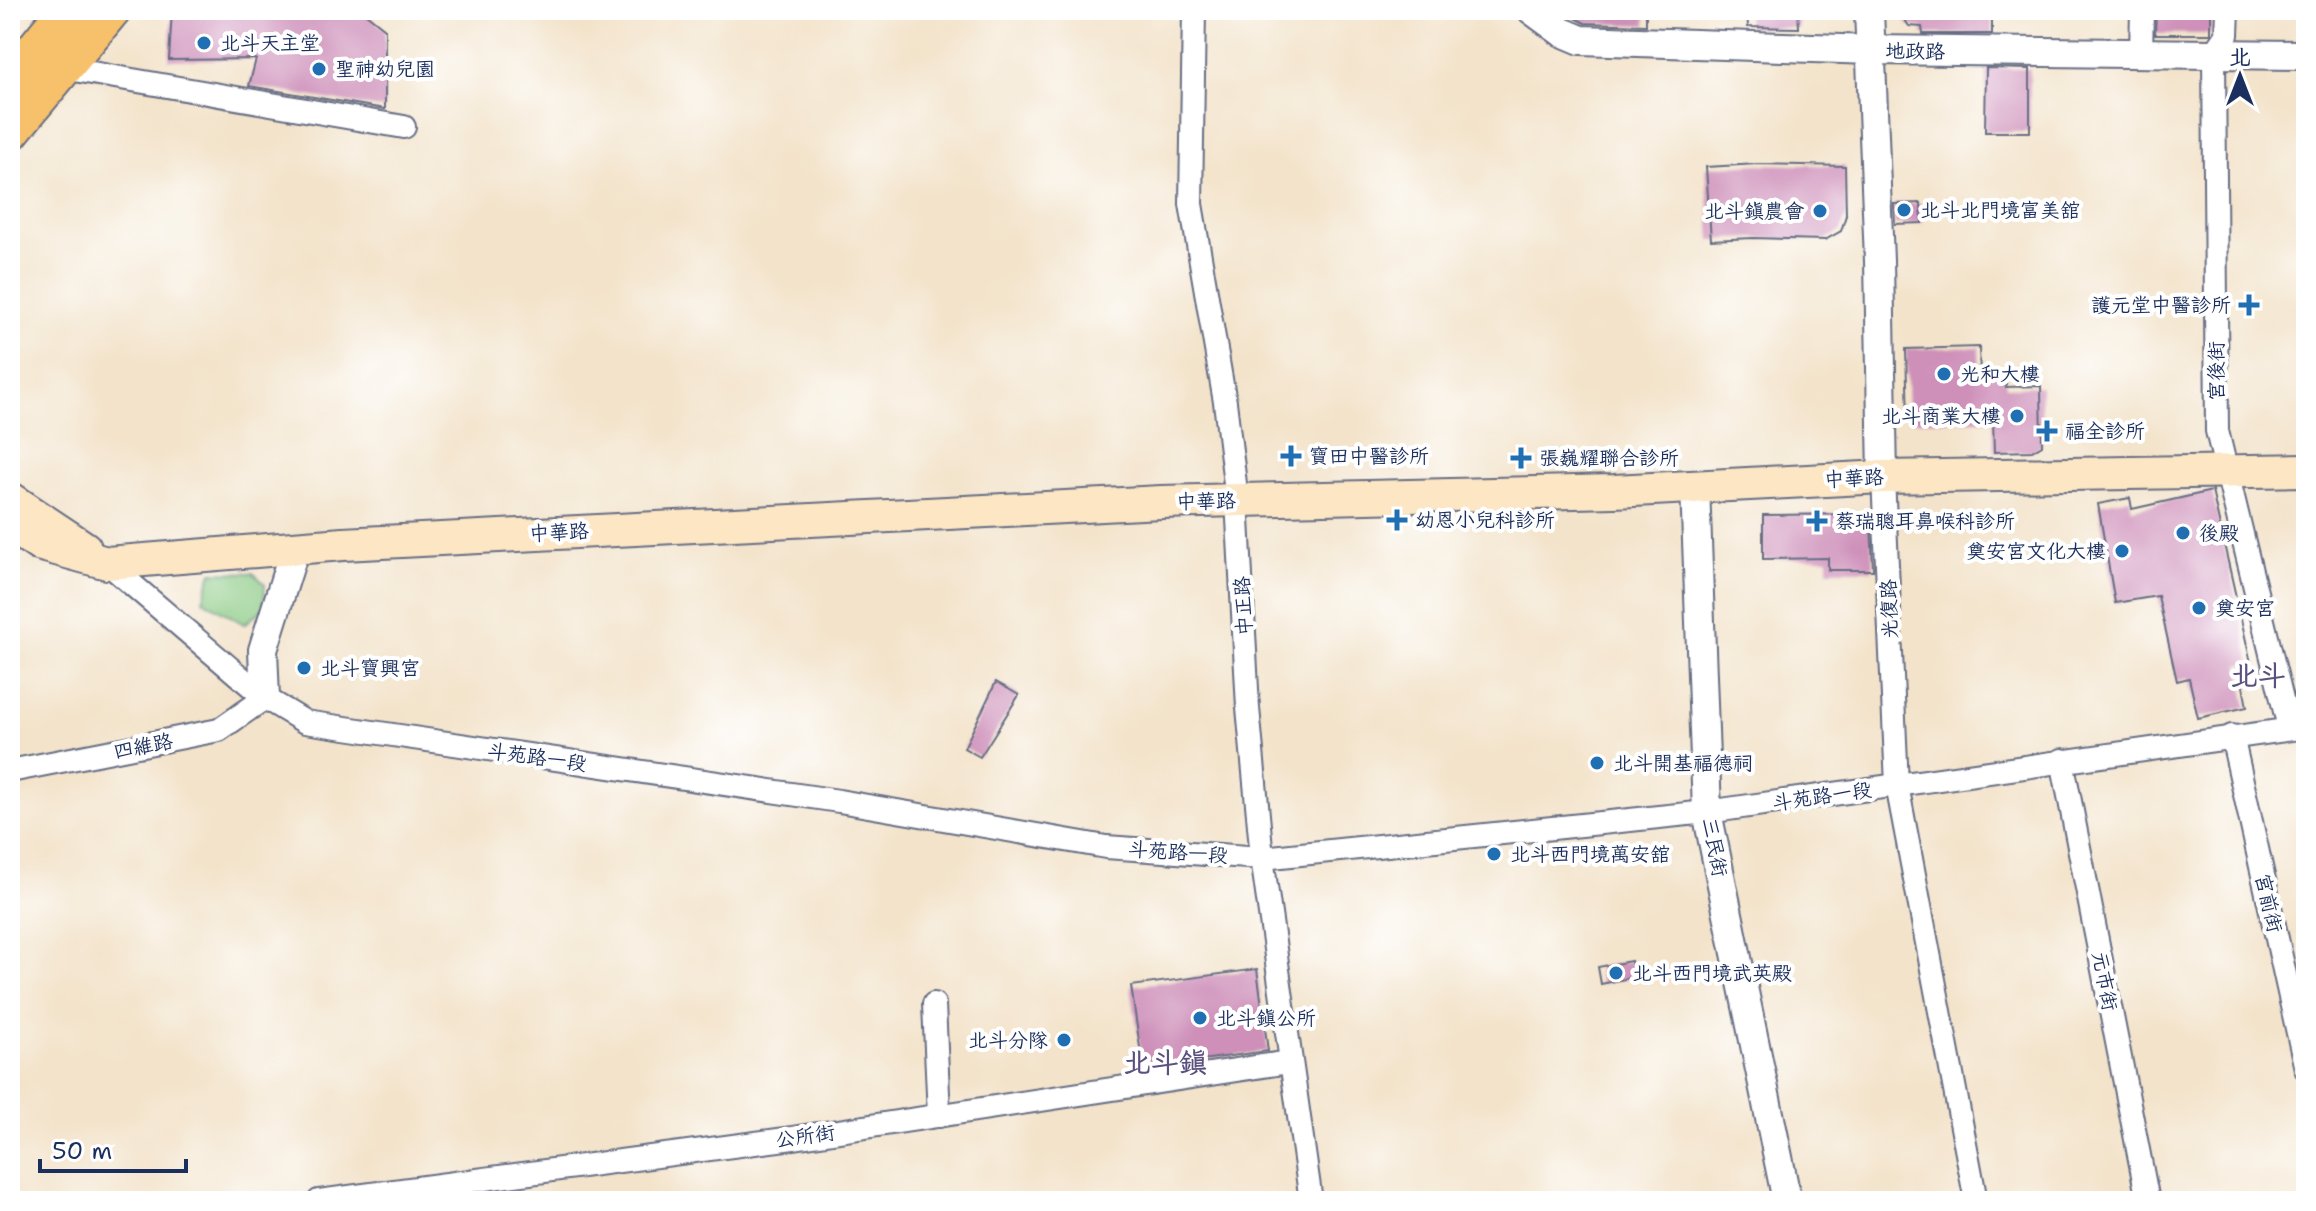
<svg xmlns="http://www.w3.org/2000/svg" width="2316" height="1211" font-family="'Shantell Sans','LXGW WenKai TC',sans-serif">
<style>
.green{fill:#86c77f;stroke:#507b6e;stroke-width:2}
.building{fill:#ce8fb9}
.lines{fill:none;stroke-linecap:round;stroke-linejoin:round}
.minor-casing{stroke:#676e84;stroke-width:26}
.tertiary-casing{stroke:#676e84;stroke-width:32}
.secondary-casing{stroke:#676e84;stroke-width:36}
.primary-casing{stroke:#676e84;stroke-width:40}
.minor{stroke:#fff;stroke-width:22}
.tertiary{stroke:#fff;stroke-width:28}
.secondary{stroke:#fce6c4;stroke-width:32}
.primary{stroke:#f7c06b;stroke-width:36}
.poi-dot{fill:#1f6fb2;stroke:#fff;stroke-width:3}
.labels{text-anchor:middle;stroke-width:8;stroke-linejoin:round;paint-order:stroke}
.poi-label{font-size:20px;fill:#1b2f5e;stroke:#fff;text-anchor:start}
.street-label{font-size:20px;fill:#1b2f5e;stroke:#fff}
.district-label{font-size:28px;font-weight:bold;fill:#5a517e;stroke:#fff}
</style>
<rect width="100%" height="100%" fill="#fff"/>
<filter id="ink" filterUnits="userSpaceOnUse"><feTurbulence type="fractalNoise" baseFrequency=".0125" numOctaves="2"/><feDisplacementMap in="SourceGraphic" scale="16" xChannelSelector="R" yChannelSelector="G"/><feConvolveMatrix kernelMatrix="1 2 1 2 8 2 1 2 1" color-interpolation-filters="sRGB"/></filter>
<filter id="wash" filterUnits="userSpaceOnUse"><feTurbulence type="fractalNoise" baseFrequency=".006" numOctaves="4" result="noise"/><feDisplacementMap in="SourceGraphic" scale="32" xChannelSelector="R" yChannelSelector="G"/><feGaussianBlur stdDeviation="1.8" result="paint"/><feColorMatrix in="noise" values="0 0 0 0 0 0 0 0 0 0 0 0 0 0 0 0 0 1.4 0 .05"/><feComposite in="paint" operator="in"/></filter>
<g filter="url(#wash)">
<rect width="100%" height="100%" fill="#f3e3ca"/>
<polygon class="green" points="212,572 253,573 265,584 264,609 244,624 203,600"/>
<g id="blocks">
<g class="building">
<polygon points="172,10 361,10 385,29 385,109 249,86 256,59 169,60"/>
<polygon points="1561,10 1646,10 1646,25 1585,23"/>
<polygon points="1747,10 1798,10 1799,28 1748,27"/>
<polygon points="1898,10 1992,10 1992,34 1923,34 1922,27 1909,26"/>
<polygon points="2156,10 2211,10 2211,34 2155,34"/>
<polygon points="1986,68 2030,69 2030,132 1985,132"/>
<polygon points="1758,164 1845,166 1846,215 1841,231 1825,240 1753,238 1711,240 1706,167"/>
<polygon points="1921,203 1922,223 1895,224 1894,204"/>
<polygon points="1979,347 1980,375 2006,375 2006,387 2041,386 2042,445 2032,451 1994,452 1993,420 1908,421 1906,349"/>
<polygon points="2212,491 2251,663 2239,665 2247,707 2198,718 2189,678 2177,681 2158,596 2115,603 2098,504 2130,498 2132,509"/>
<polygon points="1857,514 1871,522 1873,570 1828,570 1828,558 1763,559 1763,515"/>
<polygon points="996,682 1019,695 980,757 964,748"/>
<polygon points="1631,961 1634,977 1601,984 1598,967"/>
<polygon points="1257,969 1268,1051 1143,1068 1131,986"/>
</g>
</g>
</g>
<g filter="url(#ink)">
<use href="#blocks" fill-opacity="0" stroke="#676e84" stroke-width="2"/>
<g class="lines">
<g class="minor-casing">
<g id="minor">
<polyline points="1194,10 1191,204 1225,402 1237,500 1248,708 1262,858 1311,1201"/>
<polyline points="2228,10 2227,35 2214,54 2217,431 2289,728"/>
<polyline points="2141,52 2142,10"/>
<polyline points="63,68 404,127"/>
<polyline points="1883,477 1897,785 1976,1201"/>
<polyline points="107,563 265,698 305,722 839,801 1106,847 1262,858 1707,812 2306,727"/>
<polyline points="2232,736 2306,1069"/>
<polyline points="2062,760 2148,1201"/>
<polyline points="10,771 219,730 265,698"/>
<polyline points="934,1004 939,1116"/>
<polyline points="319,1201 793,1138 1289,1062"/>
</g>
</g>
<g class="tertiary-casing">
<g id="tertiary">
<polyline points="1532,10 1562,32 1581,40 1871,50 2306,55"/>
<polyline points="1869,10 1879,261 1883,477"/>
<polyline points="1695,486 1707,812 1787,1201"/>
<polyline points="265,698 263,650 295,548"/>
</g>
</g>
<g class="secondary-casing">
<g id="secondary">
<polyline points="10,498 85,548"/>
<polyline points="10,525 38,544 107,563 343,544 1161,502 1614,491 1883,477 2306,470"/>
</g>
</g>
<g class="primary-casing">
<g id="primary">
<polyline points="10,79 66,10"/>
<polyline points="10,133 112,10"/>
</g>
</g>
<use href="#minor" class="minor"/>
<use href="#tertiary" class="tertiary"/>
<use href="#secondary" class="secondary"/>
<use href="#primary" class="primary"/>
</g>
</g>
<g class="poi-dot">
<circle cx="204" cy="43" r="8"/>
<circle cx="319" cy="69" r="8"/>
<circle cx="1904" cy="210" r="8"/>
<circle cx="1820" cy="211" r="8"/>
<path d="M2245 293h8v8h8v8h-8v8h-8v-8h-8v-8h8z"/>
<circle cx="1944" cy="374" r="8"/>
<circle cx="2017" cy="416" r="8"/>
<path d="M2043 419h8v8h8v8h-8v8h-8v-8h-8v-8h8z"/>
<path d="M1287 444h8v8h8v8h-8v8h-8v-8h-8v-8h8z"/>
<path d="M1517 446h8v8h8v8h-8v8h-8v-8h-8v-8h8z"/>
<path d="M1393 508h8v8h8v8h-8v8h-8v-8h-8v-8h8z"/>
<path d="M1813 509h8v8h8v8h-8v8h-8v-8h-8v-8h8z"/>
<circle cx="2183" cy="533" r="8"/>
<circle cx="2122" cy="551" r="8"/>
<circle cx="2199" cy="608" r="8"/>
<circle cx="304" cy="668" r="8"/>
<circle cx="1597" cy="763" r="8"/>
<circle cx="1494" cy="854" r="8"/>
<circle cx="1616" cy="973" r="8"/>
<circle cx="1200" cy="1018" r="8"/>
<circle cx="1064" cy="1040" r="8"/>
</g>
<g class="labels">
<g class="poi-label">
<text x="220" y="50">北斗天主堂</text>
<text x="335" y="76">聖神幼兒園</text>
<text x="1920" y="217">北斗北門境富美舘</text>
<text x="1804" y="218" text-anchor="end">北斗鎮農會</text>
<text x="2231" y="312" text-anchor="end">護元堂中醫診所</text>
<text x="1960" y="381">光和大樓</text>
<text x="2001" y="423" text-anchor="end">北斗商業大樓</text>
<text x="2065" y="438">福全診所</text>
<text x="1309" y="463">寶田中醫診所</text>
<text x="1539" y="465">張巍耀聯合診所</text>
<text x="1415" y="527">幼恩小兒科診所</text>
<text x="1835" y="528">蔡瑞聰耳鼻喉科診所</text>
<text x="2199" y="540">後殿</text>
<text x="2106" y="558" text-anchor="end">奠安宮文化大樓</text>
<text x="2215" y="615">奠安宮</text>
<text x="320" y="675">北斗寶興宮</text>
<text x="1613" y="770">北斗開基福德祠</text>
<text x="1510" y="861">北斗西門境萬安舘</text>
<text x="1632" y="980">北斗西門境武英殿</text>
<text x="1216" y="1025">北斗鎮公所</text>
<text x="1048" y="1047" text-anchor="end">北斗分隊</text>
</g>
<g class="street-label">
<text transform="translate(1915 51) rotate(1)" y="7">地政路</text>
<text transform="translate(2216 371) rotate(-90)" y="7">宮後街</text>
<text transform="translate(1854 478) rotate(-3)" y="7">中華路</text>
<text transform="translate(1206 501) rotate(-1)" y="7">中華路</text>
<text transform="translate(559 532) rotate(-3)" y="7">中華路</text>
<text transform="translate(1243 606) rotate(-93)" y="7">中正路</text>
<text transform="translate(1889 609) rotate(-92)" y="7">光復路</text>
<text transform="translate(143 746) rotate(-11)" y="7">四維路</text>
<text transform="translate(537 757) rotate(8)" y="7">斗苑路一段</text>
<text transform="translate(1822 796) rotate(-8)" y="7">斗苑路一段</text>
<text transform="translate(1715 847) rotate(79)" y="7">三民街</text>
<text transform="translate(1178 852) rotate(4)" y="7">斗苑路一段</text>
<text transform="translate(2269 903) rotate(77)" y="7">宮前街</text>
<text transform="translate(2105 981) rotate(79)" y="7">元市街</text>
<text transform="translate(805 1136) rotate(-8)" y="7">公所街</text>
</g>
<g class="district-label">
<text x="2258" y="685">北斗</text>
<text x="1165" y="1072">北斗鎮</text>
</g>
</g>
<rect width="2316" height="1211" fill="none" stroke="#fff" stroke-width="40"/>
<g transform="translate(2240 76)" stroke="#ffffff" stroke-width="6" paint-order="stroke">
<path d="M0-6L14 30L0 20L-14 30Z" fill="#1b2f5e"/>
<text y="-12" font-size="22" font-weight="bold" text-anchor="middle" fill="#1b2f5e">北</text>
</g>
<path d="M40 1159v12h146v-12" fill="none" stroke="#1b2f5e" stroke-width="4"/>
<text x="52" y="1159" font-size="24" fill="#1b2f5e" stroke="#ffffff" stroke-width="6" paint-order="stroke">50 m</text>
</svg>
